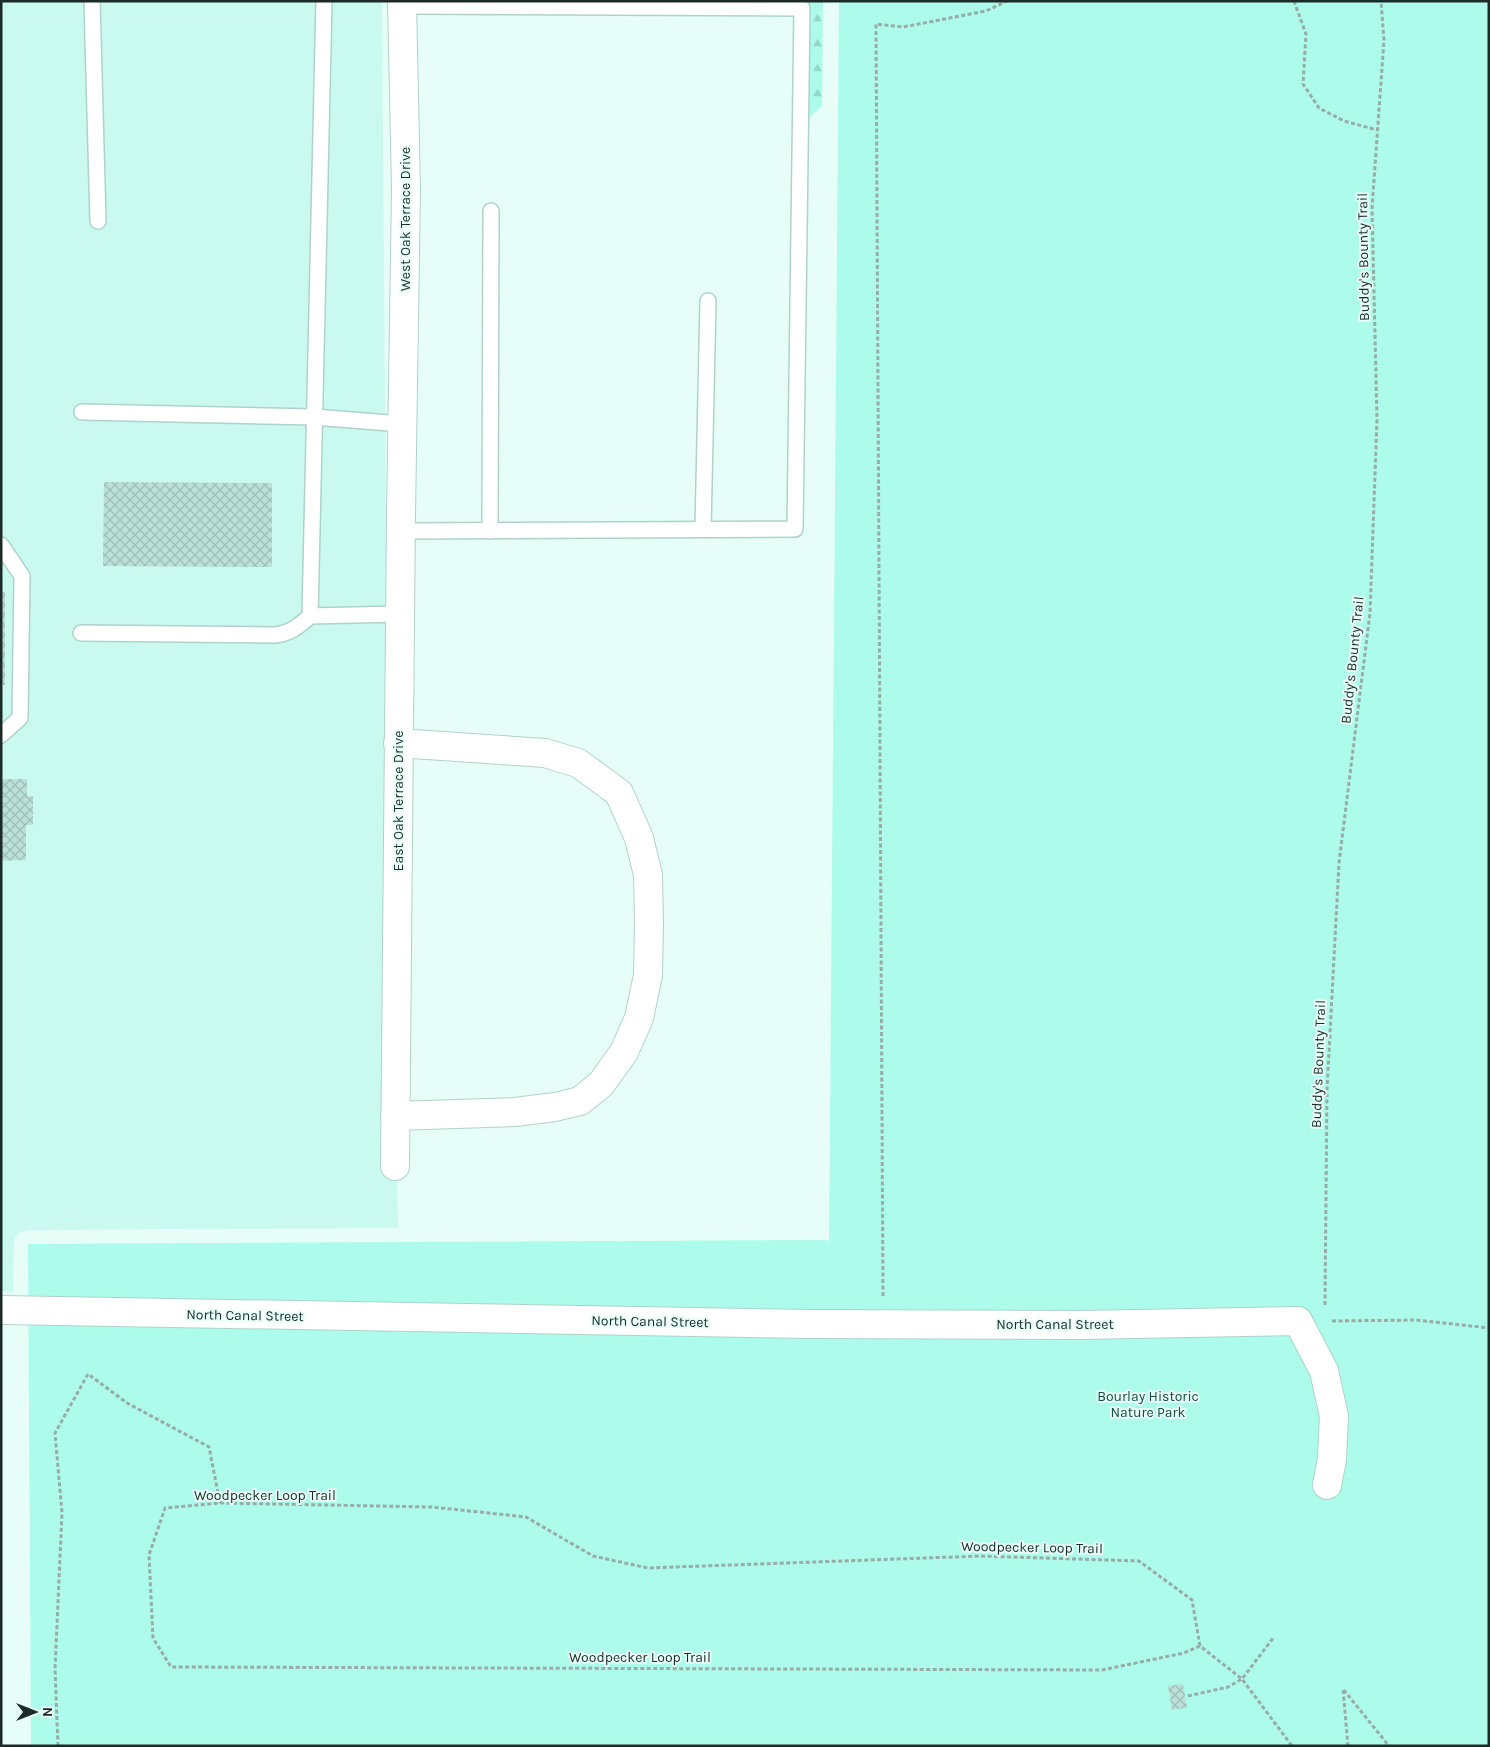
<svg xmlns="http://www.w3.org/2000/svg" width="1490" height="1747" font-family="Karla,sans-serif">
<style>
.built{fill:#cafaef}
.forest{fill:url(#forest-firs)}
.park{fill:#adfbea}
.building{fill:url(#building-cross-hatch)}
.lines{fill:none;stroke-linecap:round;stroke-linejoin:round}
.lane-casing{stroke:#aed3cb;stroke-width:18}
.street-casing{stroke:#aed3cb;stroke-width:30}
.path{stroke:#98aca7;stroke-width:3;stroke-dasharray:4 2.5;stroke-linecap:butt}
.lane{stroke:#fff;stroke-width:15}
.street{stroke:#fff;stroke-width:28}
.labels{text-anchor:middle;stroke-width:4;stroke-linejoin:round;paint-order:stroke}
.street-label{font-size:14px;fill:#1c2b27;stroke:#e7fef8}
.park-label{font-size:14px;fill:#144b42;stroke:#e7fef8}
</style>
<defs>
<pattern id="forest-firs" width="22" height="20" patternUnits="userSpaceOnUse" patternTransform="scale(1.25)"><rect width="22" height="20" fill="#adfbea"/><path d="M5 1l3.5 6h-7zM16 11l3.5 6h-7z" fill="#94d7c9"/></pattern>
<pattern id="building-cross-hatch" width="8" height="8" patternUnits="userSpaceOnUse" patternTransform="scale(1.25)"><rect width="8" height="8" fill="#bae0d7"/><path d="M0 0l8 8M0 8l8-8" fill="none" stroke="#9fc0b9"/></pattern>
</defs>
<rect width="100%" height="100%" fill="#e7fef8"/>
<polygon class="built" points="1,1 382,1 386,541 398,1228 28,1230 19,1233 14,1240 13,1292 1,1291"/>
<polygon class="forest" points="798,1 823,1 822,106 799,127"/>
<polygon class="park" points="839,1 1489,1 1489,1746 31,1746 28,1244 828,1240 829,1246"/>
<g class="building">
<polygon points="104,482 272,483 272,567 103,566"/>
<rect x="1" y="592" width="4" height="93"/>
<polygon points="1,779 27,779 27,796 33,796 33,825 26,825 26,860 1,861"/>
<polygon points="1183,1684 1187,1708 1172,1710 1168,1686"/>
</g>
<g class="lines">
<g class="lane-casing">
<g id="lane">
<polyline points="92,1 98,221"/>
<polyline points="324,1 310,616 399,614"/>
<polyline points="82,412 314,417 402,424"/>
<polyline points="703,529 708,301"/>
<polyline points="401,531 795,529 802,8 403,6"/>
<polyline points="490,531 491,211"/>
<polyline points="1,545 22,576 20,718 1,735"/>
<path d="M81,633L275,635C291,633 299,626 310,616"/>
</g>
</g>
<g class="street-casing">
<g id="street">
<polyline points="395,1116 515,1112 555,1107 580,1101 601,1084 624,1052 639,1018 648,975 649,923 648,875 639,838 619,793 578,763 545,753 398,743"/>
<polyline points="395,1166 401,515 406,190 402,1"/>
<polyline points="1,1310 812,1324 1079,1325 1298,1321 1324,1371 1334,1416 1332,1459 1327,1485"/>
</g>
</g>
<g class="path">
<polyline points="1294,1 1306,34 1303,84 1319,108 1344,121 1377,130"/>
<polyline points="883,1296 876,24 903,27 986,11 1007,1"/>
<polyline points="1325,1305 1327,1090 1339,863 1370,613 1377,419 1372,208 1384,40 1381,1"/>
<polyline points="1332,1321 1416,1320 1489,1328"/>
<polyline points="1200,1646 1184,1653 1102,1670 171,1667 153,1638 149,1555 165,1508 220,1503 432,1507 526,1517 593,1556 648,1568 980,1556 1139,1561 1192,1600 1200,1646 1242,1679 1292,1746"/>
<polyline points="1188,1696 1228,1687 1242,1679 1274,1637"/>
<polyline points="58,1746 55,1669 62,1513 55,1433 88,1374 127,1403 209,1447 220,1503"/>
<polyline points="1348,1746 1343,1689 1389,1746"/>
</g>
<use href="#lane" class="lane"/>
<use href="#street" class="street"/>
</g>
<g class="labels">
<g class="street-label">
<text transform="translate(405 219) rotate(-90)" y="5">West Oak Terrace Drive</text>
<text transform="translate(1363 257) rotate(-91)" y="5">Buddy's Bounty Trail</text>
<text transform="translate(1352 660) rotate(-84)" y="5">Buddy's Bounty Trail</text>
<text transform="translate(398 801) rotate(-90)" y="5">East Oak Terrace Drive</text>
<text transform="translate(1318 1064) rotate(-88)" y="5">Buddy's Bounty Trail</text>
<text transform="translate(245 1315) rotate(1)" y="5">North Canal Street</text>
<text transform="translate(650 1321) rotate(1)" y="5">North Canal Street</text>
<text x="1055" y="1329">North Canal Street</text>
<text x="265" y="1500">Woodpecker Loop Trail</text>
<text transform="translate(1032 1547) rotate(1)" y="5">Woodpecker Loop Trail</text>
<text x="640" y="1662">Woodpecker Loop Trail</text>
</g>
<g class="park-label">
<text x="1148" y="1401">Bourlay Historic<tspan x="1148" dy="16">Nature Park</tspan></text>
</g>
</g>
<rect width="1490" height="1747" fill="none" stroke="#1c2b27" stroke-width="5"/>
<g transform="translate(35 1712) rotate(90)" stroke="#e7fef8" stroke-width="4" paint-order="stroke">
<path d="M0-4L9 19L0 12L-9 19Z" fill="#1c2b27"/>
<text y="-8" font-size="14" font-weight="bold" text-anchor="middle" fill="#1c2b27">N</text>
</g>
</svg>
